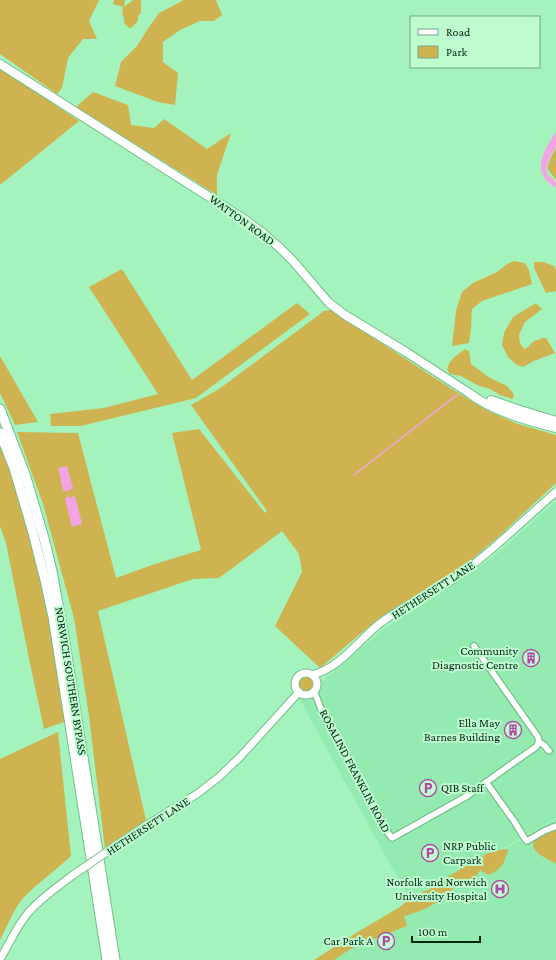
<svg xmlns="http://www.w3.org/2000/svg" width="556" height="960" font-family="'Crimson Pro',serif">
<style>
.built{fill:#94ebaf}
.green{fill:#cfb350}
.water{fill:#f3a4e5}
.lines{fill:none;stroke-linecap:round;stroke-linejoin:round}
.stream{stroke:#f3a4e5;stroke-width:1.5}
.minor-casing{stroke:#72bf8a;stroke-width:8}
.tertiary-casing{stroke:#72bf8a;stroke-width:9}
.secondary-casing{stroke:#72bf8a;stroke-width:10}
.trunk-casing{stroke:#72bf8a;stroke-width:11}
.minor{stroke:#fff;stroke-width:5.5}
.tertiary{stroke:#fff;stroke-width:7}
.secondary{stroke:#fff;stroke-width:8}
.trunk{stroke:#fff;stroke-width:9}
.tertiary-bridge-casing{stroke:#72bf8a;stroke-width:9;stroke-linecap:butt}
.tertiary-bridge{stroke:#fff;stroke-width:7}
.labels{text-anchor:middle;stroke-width:4;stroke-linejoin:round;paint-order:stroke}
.street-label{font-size:12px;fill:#042511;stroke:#befcd0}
.poi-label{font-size:12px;fill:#042511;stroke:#befcd0;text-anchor:end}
</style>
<rect width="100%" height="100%" fill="#a4f3bc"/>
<g class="built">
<polygon points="556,501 556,818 514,842 412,904 300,700 385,628 455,584 493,557"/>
<polygon points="556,819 556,960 327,960 482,863"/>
</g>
<g class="green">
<polygon points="0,0 99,0 89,21 97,39 83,39 68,58 62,88 57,94 0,54"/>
<polygon points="114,0 125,0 124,7 133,0 141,0 141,13 138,16 138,21 131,28 129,28 124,23 124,18 122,15 123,10 122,8 123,7 113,4"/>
<polygon points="184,0 216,0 222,15 214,21 200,21 180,30 163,42 163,62 178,73 175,105 158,102 115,86 121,62 137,46 149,27 159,13"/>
<polygon points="0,68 79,121 0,185"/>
<polygon points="93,92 128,105 131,125 154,128 164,119 207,149 231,133 217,175 217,195 76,107"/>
<polygon points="556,148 556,180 547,168 551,157"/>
<polygon points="514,261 525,263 529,270 532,284 482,301 472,309 471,328 469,343 452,346 456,311 462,292 473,283 497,272 507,264"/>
<polygon points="534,262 543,262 554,266 556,270 556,291 546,293 534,268"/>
<polygon points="122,269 192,380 297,303 310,314 196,398 81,426 51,426 50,414 104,408 158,394 89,287"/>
<path d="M536,303L542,309L525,322L519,335L520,343L524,349C530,347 530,344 534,341C536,340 539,340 542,338H546L555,353L534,361L523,367L517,365L508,357L502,345L504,333L513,317Z"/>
<polygon points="331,310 447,386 486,410 518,424 556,435 556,483 497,538 459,570 379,618 320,668 275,626 302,572 299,554 282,531 219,578 193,579 98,611 146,820 105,849 89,716 74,618 43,504 17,432 78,433 116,578 155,564 201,550 172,433 199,429 265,513 267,511 191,405 219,389 324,311"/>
<path d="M465,349L469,351L471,364L490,378L507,386L513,393L514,397L512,399L500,395L490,389L479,386L461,376L450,374L447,369C449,360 458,354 465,349Z"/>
<polygon points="0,356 38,422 15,425 0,393"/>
<polygon points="0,444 15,484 38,562 67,721 44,729 29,659 6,543 0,526"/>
<circle cx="306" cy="684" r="8"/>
<path d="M58,732L71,856C56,870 39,882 24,897C14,908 7,927 0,940V759Z"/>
<path d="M556,829V864C551,861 538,855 535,850C527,838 548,832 556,829Z"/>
<path d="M504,849L509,850C506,855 506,857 504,862C501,868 495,872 489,875L480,870L470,885L462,879C443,900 431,909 404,916L407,926L361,944L349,950L334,960H314L356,933L400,907L407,901L413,900L422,892L429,890L437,883L476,860L488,853Z"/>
</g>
<g class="water">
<path d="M556,132V146L550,157L546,168L548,175L556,182V188C530,173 543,151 556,132Z"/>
<polygon points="67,466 73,488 73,489 68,490 67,493 66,491 63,491 61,481 60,481 61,479 58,468"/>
<polygon points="68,494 69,498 75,496 82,524 72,527 65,499 67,498"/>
</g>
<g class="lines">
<polyline class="stream" points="354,475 458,394"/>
<g class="minor-casing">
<g id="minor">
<path d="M314,691L325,719L367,792L388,833L392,838L467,796L513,763L536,747C539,743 539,741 538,737L474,646"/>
<polyline points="539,742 544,745 549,751"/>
<polyline points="486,782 514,821 525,839 527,841 544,831 556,826"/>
</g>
</g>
<g class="tertiary-casing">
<g id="tertiary">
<circle cx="306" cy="684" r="11"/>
<path d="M312,675C340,668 358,641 379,624C396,611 415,601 433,591C440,587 448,583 454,579C491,553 522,521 556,492"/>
<polyline points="117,845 145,826 197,794 219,777 241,756 299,692"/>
<path d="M0,959C9,945 16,927 28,913C41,898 57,887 73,875"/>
</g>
</g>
<g class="secondary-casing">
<g id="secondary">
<path d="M0,64L244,219L263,233L280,248L293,261L329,303L345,315L406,352L469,393C492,411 528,421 556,428"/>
<polyline points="491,400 517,409 556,421"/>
</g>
</g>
<g class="trunk-casing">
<g id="trunk">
<polyline points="0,409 25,474 44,538 52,571 64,637 115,960"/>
<polyline points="0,433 14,468 32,529 45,580 53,617 107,960"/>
</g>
</g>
<use href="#minor" class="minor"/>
<use href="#tertiary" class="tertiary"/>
<use href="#secondary" class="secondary"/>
<use href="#trunk" class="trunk"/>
<g class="tertiary-bridge-casing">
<polyline id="tertiary-bridge" points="73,875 117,845"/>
</g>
<use href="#tertiary-bridge" class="tertiary-bridge"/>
</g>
<defs>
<g id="building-ring" transform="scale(0.9)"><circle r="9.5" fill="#befcd0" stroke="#b447a6" stroke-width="1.5"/><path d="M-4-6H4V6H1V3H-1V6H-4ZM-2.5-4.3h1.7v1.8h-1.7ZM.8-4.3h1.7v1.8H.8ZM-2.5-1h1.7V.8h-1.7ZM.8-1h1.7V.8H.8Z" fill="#b447a6"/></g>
<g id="parking-ring" transform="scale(0.9)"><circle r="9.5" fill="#befcd0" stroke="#b447a6" stroke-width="1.5"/><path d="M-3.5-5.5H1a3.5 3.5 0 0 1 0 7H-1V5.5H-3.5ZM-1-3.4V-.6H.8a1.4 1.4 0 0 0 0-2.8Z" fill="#b447a6"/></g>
<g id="hospital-ring" transform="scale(0.9)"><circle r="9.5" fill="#befcd0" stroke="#b447a6" stroke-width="1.5"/><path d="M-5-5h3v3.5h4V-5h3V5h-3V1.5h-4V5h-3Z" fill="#b447a6"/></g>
</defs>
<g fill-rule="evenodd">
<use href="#building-ring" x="531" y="658"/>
<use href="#building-ring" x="513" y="730"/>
<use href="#parking-ring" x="428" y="788"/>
<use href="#parking-ring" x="430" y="853"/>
<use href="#hospital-ring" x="500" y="889"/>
<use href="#parking-ring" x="386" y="941"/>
</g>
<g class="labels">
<g class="street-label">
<text transform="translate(242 220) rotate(36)" y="4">WATTON ROAD</text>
<text transform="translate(433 590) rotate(-33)" y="4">HETHERSETT LANE</text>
<text transform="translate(71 681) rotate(81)" y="4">NORWICH SOUTHERN BYPASS</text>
<text transform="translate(355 771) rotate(62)" y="4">ROSALIND FRANKLIN ROAD</text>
<text transform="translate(148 826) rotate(-33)" y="4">HETHERSETT LANE</text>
</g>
<g class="poi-label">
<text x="518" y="655">Community<tspan x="518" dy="14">Diagnostic Centre</tspan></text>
<text x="500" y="727">Ella May<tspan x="500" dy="14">Barnes Building</tspan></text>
<text x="441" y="792" text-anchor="start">QIB Staff</text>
<text x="443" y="850" text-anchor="start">NRP Public<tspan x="443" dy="14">Carpark</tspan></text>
<text x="487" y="886">Norfolk and Norwich<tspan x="487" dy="14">University Hospital</tspan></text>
<text x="373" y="945">Car Park A</text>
</g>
</g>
<rect x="410" y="16" width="130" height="52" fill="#befcd0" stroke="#74a684"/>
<rect x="418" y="29" width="20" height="6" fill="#ffffff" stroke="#74a684"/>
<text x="446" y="36" font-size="12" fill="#042511">Road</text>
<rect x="418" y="46" width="20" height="12" fill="#cfb350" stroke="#74a684"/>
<text x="446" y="56" font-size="12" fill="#042511">Park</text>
<path d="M412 936v6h68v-6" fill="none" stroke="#042511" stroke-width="2"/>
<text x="418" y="936" font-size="12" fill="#042511" stroke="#befcd0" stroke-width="3" paint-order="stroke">100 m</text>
</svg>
